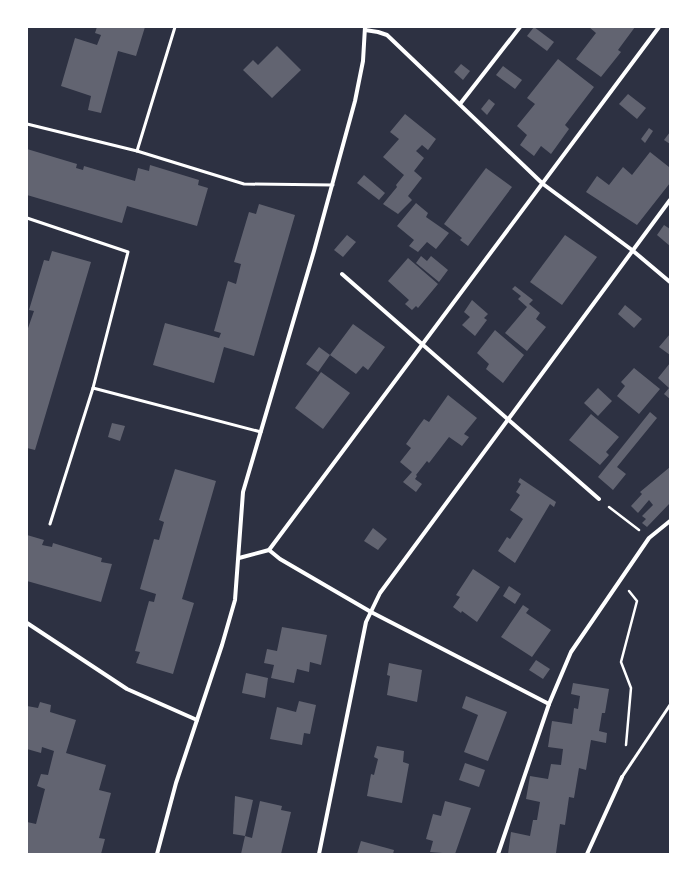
<svg xmlns="http://www.w3.org/2000/svg" width="697" height="881" font-family="'Crimson Pro',serif">
<style>
.building{fill:#626471}
.lines{fill:none;stroke-linecap:round;stroke-linejoin:round}
.path{stroke:#fff;stroke-width:2.5}
.service{stroke:#fff;stroke-width:3}
.minor{stroke:#fff;stroke-width:4}
</style>
<rect width="100%" height="100%" fill="#2d3142"/>
<g class="building">
<polygon points="97,27 145,27 136,56 118,51 101,113 88,110 91,96 61,86 75,38 97,45 101,35 95,33"/>
<polygon points="534,27 554,42 547,51 527,36"/>
<polygon points="589,27 635,27 618,50 621,52 601,77 576,59 596,33"/>
<polygon points="277,46 301,70 272,98 243,70 253,60 258,65"/>
<polygon points="558,59 594,87 565,125 569,129 551,154 541,146 534,156 520,145 527,135 517,126 535,104 527,98"/>
<polygon points="461,64 470,71 463,80 454,72"/>
<polygon points="503,66 522,80 515,89 496,75"/>
<polygon points="628,94 646,108 637,119 619,104"/>
<polygon points="489,99 495,104 487,115 481,109"/>
<polygon points="405,114 436,139 428,150 422,145 416,151 424,158 414,171 422,178 408,196 412,200 398,214 383,204 397,187 396,185 404,175 383,157 399,139 390,132"/>
<polygon points="649,128 653,131 645,143 641,139"/>
<polygon points="670,132 670,144 664,140"/>
<polygon points="27,149 77,164 76,168 83,170 84,166 135,181 138,168 149,171 150,165 199,180 198,185 208,188 197,226 127,206 122,223 27,195"/>
<polygon points="650,152 669,167 670,166 670,183 637,225 586,192 597,176 609,185 623,167 632,175"/>
<polygon points="486,168 512,187 468,246 460,240 462,238 444,224"/>
<polygon points="364,175 385,193 379,200 357,183"/>
<polygon points="416,203 428,213 426,217 449,233 436,249 427,242 418,252 409,246 414,240 397,226"/>
<polygon points="259,204 295,215 254,356 224,347 214,383 153,365 165,323 219,338 221,333 214,331 228,281 236,284 241,264 234,262 249,212 256,214"/>
<polygon points="664,225 670,229 670,246 657,235"/>
<polygon points="347,235 356,242 343,257 334,250"/>
<polygon points="565,235 597,257 562,305 530,282"/>
<polygon points="52,251 91,262 35,450 27,448 27,331 34,311 29,310 44,260 49,261"/>
<polygon points="421,256 427,261 431,256 448,270 439,282 416,263"/>
<polygon points="408,258 438,284 418,308 416,306 412,310 405,304 409,300 388,281"/>
<polygon points="515,286 533,300 529,304 540,313 536,319 546,327 527,351 505,333 527,307 518,299 521,296 512,289"/>
<polygon points="472,300 488,314 484,318 487,320 475,336 462,325 470,317 464,312"/>
<polygon points="625,305 642,319 634,328 618,314"/>
<polygon points="353,324 385,347 368,370 363,366 356,374 330,355 318,372 306,364 319,347 330,355"/>
<polygon points="495,330 524,355 503,383 486,369 489,364 477,353"/>
<polygon points="670,334 670,355 659,347"/>
<polygon points="670,363 670,399 664,394 669,388 658,378"/>
<polygon points="634,368 660,389 639,414 617,396 625,386 621,382"/>
<polygon points="321,372 350,393 323,429 295,408"/>
<polygon points="598,388 612,401 598,416 584,403"/>
<polygon points="448,395 477,418 464,434 469,437 462,446 449,437 429,463 427,461 416,475 417,476 415,479 422,484 416,492 403,482 412,472 400,462 411,448 406,444 418,427 424,419 429,422"/>
<polygon points="650,412 657,418 617,467 626,474 613,490 598,477"/>
<polygon points="591,414 619,437 606,452 609,455 600,465 569,440"/>
<polygon points="112,423 125,426 120,441 108,437"/>
<polygon points="670,467 670,503 647,527 642,523 646,519 642,516 653,505 649,500 638,513 631,506 642,494 640,492"/>
<polygon points="175,469 216,481 182,599 194,603 173,674 136,663 140,652 135,651 149,601 154,602 156,594 140,589 154,539 159,540 164,522 159,520"/>
<polygon points="520,478 556,502 554,507 550,504 515,563 498,551 507,537 510,539 523,519 510,510 520,495 516,492 521,484 518,482"/>
<polygon points="373,528 387,539 378,550 364,541"/>
<polygon points="27,535 44,540 42,545 52,547 53,543 102,558 101,562 112,564 101,602 27,581"/>
<polygon points="473,569 500,587 477,622 462,611 461,613 453,607 460,597 456,595"/>
<polygon points="509,586 521,594 515,604 503,596"/>
<polygon points="523,605 529,609 526,613 551,630 532,657 501,637"/>
<polygon points="282,627 327,635 321,665 310,662 309,672 297,669 294,683 271,678 274,665 264,663 267,649 277,651"/>
<polygon points="536,660 550,669 543,679 529,670"/>
<polygon points="389,663 422,670 417,702 387,695 390,676 387,675"/>
<polygon points="246,673 268,678 265,698 242,693"/>
<polygon points="573,683 609,689 605,713 602,713 599,731 607,733 606,743 591,740 586,770 579,768 574,798 569,797 565,825 560,824 556,853 508,854 511,832 530,836 533,820 537,820 540,802 526,799 530,776 548,779 551,764 561,765 563,749 548,747 552,721 572,724 574,708 578,709 580,696 571,694"/>
<polygon points="466,696 507,712 488,761 464,752 478,715 462,708"/>
<polygon points="299,701 316,705 310,734 304,733 302,745 270,739 277,707 296,712"/>
<polygon points="40,702 51,705 50,712 76,720 66,753 106,765 99,790 111,793 99,838 105,839 101,854 27,854 27,822 36,824 45,789 37,786 41,774 48,775 54,751 42,747 41,753 27,749 27,706 38,708"/>
<polygon points="377,746 404,751 403,762 409,764 402,803 367,796 371,774 374,775 378,759 374,757"/>
<polygon points="465,763 485,770 479,787 459,780"/>
<polygon points="235,796 253,800 245,836 233,834"/>
<polygon points="260,801 282,806 281,810 291,812 281,854 241,854 245,836 252,838"/>
<polygon points="445,801 471,808 455,854 430,852 433,841 426,839 433,814 441,816"/>
<polygon points="361,841 394,850 393,854 357,854"/>
</g>
<g class="lines">
<g class="path">
<polyline points="609,507 639,530"/>
<polyline points="626,745 631,688 621,662 637,601 629,591"/>
</g>
<g class="service">
<polyline points="27,124 137,151 175,27"/>
<polyline points="137,151 244,184 333,185"/>
<polyline points="27,218 128,252 93,388"/>
<polyline points="50,524 93,388 261,432"/>
<polyline points="622,777 670,705"/>
</g>
<g class="minor">
<polyline points="365,30 378,32 387,35 543,184 632,250 670,282"/>
<polyline points="460,104 520,27"/>
<polyline points="342,274 599,499"/>
<polyline points="269,550 280,559 371,612 549,704"/>
<polyline points="239,558 269,550 659,27"/>
<polyline points="27,623 127,689 197,720"/>
<polyline points="157,854 176,783 222,645 235,600 243,492 314,251 355,101 363,61 365,27"/>
<polyline points="319,854 366,622 380,593 670,200"/>
<polyline points="498,854 549,704 571,652 649,538 670,521"/>
<polyline points="587,854 622,777"/>
</g>
</g>
<rect width="697" height="881" fill="none" stroke="#ffffff" stroke-width="56"/>
</svg>
